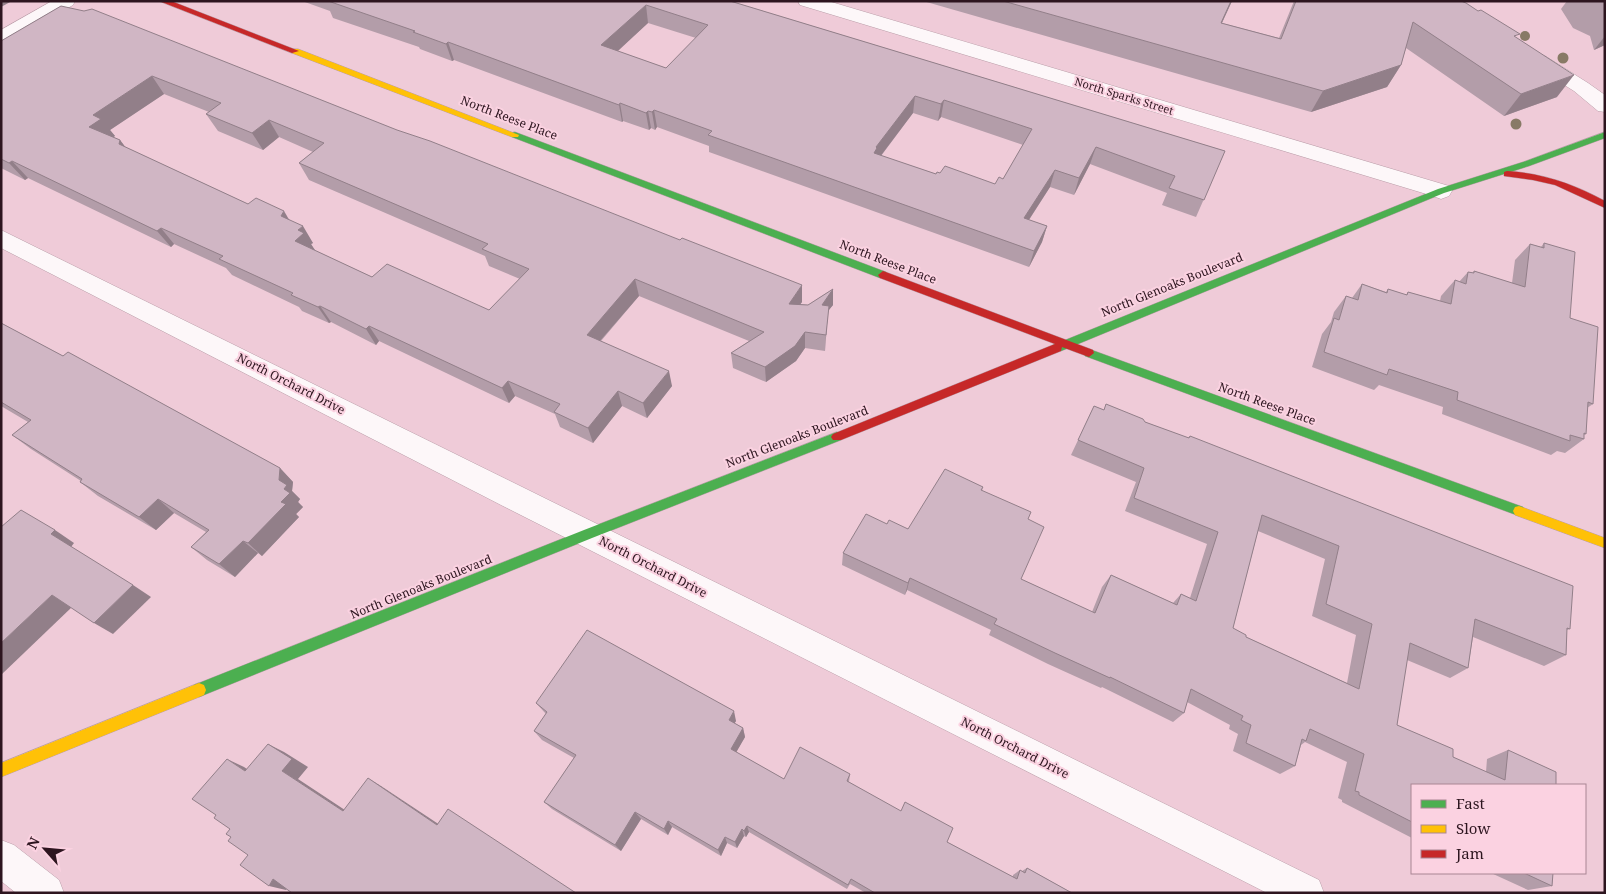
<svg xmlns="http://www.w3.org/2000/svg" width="1606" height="894" font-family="'Noto Serif',serif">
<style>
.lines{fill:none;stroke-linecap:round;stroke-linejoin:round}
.street-casing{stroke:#ba9ea9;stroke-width:1}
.fast-casing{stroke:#ba9ea9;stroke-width:1}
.slow-casing{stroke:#ba9ea9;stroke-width:1}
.jam-casing{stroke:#ba9ea9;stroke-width:1}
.street{fill:#fdf7f9;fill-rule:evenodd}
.fast{fill:#4caf50;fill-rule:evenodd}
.slow{fill:#ffc107;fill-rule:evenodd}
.jam{fill:#c62828;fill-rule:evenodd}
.tree{fill:#887a66}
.wall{fill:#b39da9;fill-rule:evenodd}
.shaded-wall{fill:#927f89}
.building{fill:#d0b6c4;stroke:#927f89;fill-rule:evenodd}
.labels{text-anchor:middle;stroke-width:4;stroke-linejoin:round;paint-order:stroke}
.far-street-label{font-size:11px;fill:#2d151f;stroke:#fbd2e1}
.street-label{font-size:12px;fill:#2d151f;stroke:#fbd2e1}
</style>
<rect width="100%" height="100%" fill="#efcbd8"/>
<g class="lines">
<g class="street-casing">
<g id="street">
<polygon points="52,1 75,1 73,5 8,42 1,44 1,30"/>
<polygon points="798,1 828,1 1449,186 1452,191 1449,196 1441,199 1433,196 800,5"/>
<polygon points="1538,54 1545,56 1588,83 1605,95 1605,112 1598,111 1574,91 1531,64 1528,60 1531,56"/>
<polygon points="1,230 1319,880 1324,893 1267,893 501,505 1,248"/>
<polygon points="1,840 14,845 59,880 64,893 16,893 1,881"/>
</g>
</g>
<g class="fast-casing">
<g id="fast">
<polygon points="515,132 886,272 888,275 886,278 880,278 512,137 512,133"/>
<polygon points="1605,132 1605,138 1529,166 1444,193 1061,351 1053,351 1052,348 1053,345 1438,189 1523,162"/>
<polygon points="1089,349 1523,507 1525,511 1523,515 1519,516 1085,356 1084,353"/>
<polygon points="837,432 841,434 843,437 841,440 592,538 199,697 194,695 192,690 194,685 199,683 584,530"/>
</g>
</g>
<g class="slow-casing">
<g id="slow">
<polygon points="292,49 298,49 519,135 518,137 512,137 292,53"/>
<polygon points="1519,506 1605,538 1605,548 1515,515 1513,511 1515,507"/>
<polygon points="199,683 204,685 206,690 204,695 1,777 1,763"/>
</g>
</g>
<g class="jam-casing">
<g id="jam">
<polygon points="159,1 171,1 299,51 292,53"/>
<path d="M1507,171C1542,173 1574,184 1605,201V208L1555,185L1533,180L1504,176V172Z"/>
<polygon points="883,271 1093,350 1094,353 1089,357 1062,347 1061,351 841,440 833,440 831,437 833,434 1055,344 880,278 878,275"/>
</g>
</g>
<use href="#street" class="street"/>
<use href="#fast" class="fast"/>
<use href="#slow" class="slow"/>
<use href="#jam" class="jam"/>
</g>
<g class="tree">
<circle cx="1525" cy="36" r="5"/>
<circle cx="1563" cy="58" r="5.5"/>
<circle cx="1516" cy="124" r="5.5"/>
</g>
<g class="wall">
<path d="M302,1H730L1225,151L1196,217L1162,205L1167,193L1090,164L1074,195L1050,187L1029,220L1047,226L1042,242L1029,267L709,152V146L657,127L655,130L651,128L649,130L623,121L622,122L454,60L452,61L420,49L419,47L333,18L330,11ZM648,23L696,38L666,68L617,51ZM913,113L938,121L941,117L1023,145L1003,179L995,184L940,173L936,174L881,156Z"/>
<polygon points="923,1 1232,1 1222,23 1279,38 1294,1 1461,1 1517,38 1557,97 1504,116 1406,48 1401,65 1387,87 1311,112"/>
<polygon points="1567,1 1605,1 1605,45 1594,50 1590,36 1573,28 1561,9"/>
<path d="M61,6L802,302L800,304L808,305L833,289V305L828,311L825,351L805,348L796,361L766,382L733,368L731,353L749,341L639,296L601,341L672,386L647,418L622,406L593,443L560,427L555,414L515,396L509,403L379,341L376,345L331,322L329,323L302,311L299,307L232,275L226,268L174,244L171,247L28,178L25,180L1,168V41ZM164,94L209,112L206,114L218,131L263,150L279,137L313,152L299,163L309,180L485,256L489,266L520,279L489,310L372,277L314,250L311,244L313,243L290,220L248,204L125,147L120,140L113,137L115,136L110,130Z"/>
<polygon points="1544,243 1570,318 1593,404 1587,408 1586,434 1584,435 1584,439 1565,453 1557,451 1551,455 1442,414 1443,407 1379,385 1374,390 1312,367 1322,334 1331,322 1334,312 1346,296 1352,298 1362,284 1386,292 1388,289 1406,295 1408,292 1440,301 1441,296 1455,280 1459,282 1468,272 1473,273 1474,271 1512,283 1515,260 1530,244 1541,247"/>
<polygon points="1,323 63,356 280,468 293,482 292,491 300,499 298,502 303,507 296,514 299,517 262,556 258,553 235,577 207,560 191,547 206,532 174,513 156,530 98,496 80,482 81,481 31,449 12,435 28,422 1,406"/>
<path d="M1106,404L1145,422L1188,438L1190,436L1570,629L1567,630L1566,655L1544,666L1473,637L1468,668L1450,678L1407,660L1397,725L1453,757L1486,772L1487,759L1508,750L1556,785H1412V838L1342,802V800L1338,798L1347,762L1305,742L1301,745L1295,766L1280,774L1233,751L1238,734L1229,729L1230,725L1187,702L1184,713L1173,722L1102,687L1101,688L1048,664L989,635L991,630L907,590L905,595L842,565L843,553L887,524L908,529L983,487L982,491L1028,519L1021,579L1092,612L1102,587L1111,575L1173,603L1181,594L1190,598L1207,544L1125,511L1136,482L1071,455L1094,406L1104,410ZM1258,531L1325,559L1312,616L1356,635L1347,683L1246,637L1233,628Z"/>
<polygon points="536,703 736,721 734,723 743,728 745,737 736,752 784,779 850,774 849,782 947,842 1013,877 1013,875 1020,870 1022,871 1027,868 1072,893 866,893 850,884 847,889 749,832 746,837 744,836 737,848 727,843 721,856 672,827 668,835 641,819 621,851 552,809 544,802 574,758 542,740 534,731 546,714"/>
<polygon points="1491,873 1561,873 1553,874 1552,886 1528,890"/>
</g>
<g class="shaded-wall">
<polygon points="1,1 12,1 1,7"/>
<polygon points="1231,1 1232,1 1212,44 1221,23"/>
<polygon points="646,5 648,23 605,63 601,45"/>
<polygon points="1605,36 1605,45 1594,50"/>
<polygon points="448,42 454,60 452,61 446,44"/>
<polygon points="1401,65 1387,87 1311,112 1323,91"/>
<polygon points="1574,75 1557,97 1504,116 1521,94"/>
<polygon points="152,76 164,94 110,130 115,136 103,144 89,127 93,115"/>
<polygon points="915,96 913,113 876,162 874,153 876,147"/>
<polygon points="944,100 941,117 938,121 941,104"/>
<polygon points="620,103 623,121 622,122 619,105"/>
<polygon points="654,110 657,127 655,130 652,112"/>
<polygon points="648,111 651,128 649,130 646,113"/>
<polygon points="269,120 279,137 263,150 252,133"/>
<polygon points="120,140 133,157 119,144"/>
<polygon points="1096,147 1090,164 1074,195 1079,178"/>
<polygon points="12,161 28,178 25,180 9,163"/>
<polygon points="1055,170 1050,187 1019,235 1024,218"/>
<polygon points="284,211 294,228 281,216"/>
<polygon points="303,226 313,243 311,244 315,250 306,258 295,241 298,230"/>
<polygon points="1047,226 1042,242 1029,267 1034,251"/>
<polygon points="161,228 174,244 171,247 157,231"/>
<polygon points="635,279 639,296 592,350 587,335"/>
<polygon points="802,285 802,302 789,320 789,304"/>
<polygon points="833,289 833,305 828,311 825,351 826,335 822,305"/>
<polygon points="320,306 331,322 329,323 318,307"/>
<polygon points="369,326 379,341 376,345 366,329"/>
<polygon points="805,332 805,348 796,361 766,382 765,367"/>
<polygon points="669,371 672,386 647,418 643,403"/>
<polygon points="508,381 515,396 509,403 502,388"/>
<polygon points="618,391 622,406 593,443 588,428"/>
<polygon points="280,468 293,482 292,491 300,499 298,502 303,507 296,514 299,517 262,556 248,543 281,502 284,489 279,480"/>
<polygon points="158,499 174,513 156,530 139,517"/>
<polygon points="55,530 74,543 71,547 51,534"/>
<polygon points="243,541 258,553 235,577 219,564"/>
<polygon points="910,578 907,590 905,595 908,583"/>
<polygon points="133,585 151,597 113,634 94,623"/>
<polygon points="52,595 72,607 1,675 1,643"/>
<polygon points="734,711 736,721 731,729 729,720"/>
<polygon points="743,728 745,737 733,758 731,749"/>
<polygon points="268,744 284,752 308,767 298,779 357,818 343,811 282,771"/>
<polygon points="227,759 244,767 262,779 245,771"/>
<polygon points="368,778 381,786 449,831 437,825"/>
<polygon points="635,812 641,819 621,851 615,845"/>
<polygon points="668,821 672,827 668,835 664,829"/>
<polygon points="747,826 749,832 746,837 744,831"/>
<polygon points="742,829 744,836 737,848 735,842"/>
<polygon points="725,837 727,843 721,856 718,850"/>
<polygon points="273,879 291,884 286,890 269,886"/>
</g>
<g class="building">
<path d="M328,1H730L1225,151L1204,200L1169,188L1175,176L1096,147L1079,178L1055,170L1024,218L1047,226L1034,251L708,135L712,131L654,110L652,112L648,111L646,113L620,103L619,105L448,42L446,44L413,32L415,31ZM646,5L708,25L666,68L601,45ZM915,96L941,104L944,100L1032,129L1003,179L999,177L995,184L945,166L940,173L937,172L936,174L874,153L877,148L876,147Z"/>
<polygon points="1003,1 1231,1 1221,23 1281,39 1296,1 1461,1 1466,3 1478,11 1481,10 1520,34 1514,36 1574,75 1521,94 1413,22 1401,65 1323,91"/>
<path d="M61,6L84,11L92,9L397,130L430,141L680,240L682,238L802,285L789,304L808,305L833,289L822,305L829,306L826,335L805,332L795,346L765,367L731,353L764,332L635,279L587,335L669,371L643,403L618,391L588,428L554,412L560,404L508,381L502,388L369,326L366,329L320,306L318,307L291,295L293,293L219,259L223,256L161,228L157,231L12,161L9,163L1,159V41ZM152,76L221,103L206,114L252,133L269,120L324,143L299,163L488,244L482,249L529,269L489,310L387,264L372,277L295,241L304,233L298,230L303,226L281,216L284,211L256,198L248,204L119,144L120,140L89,127L101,119L93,115Z"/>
<polygon points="1544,243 1575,252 1570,318 1598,327 1593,404 1588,402 1586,434 1584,433 1584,439 1570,435 1570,441 1457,400 1458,392 1389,369 1387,375 1324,352 1334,318 1339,320 1346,296 1358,300 1362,284 1387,293 1388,289 1407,295 1408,292 1451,304 1455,280 1466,284 1468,272 1474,273 1474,271 1525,287 1530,244 1544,248"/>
<polygon points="1,323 63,356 68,352 280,468 279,480 287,485 284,489 290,493 281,502 286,504 248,543 243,541 219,564 191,547 209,530 158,499 139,517 80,482 82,479 12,435 31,420 1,402"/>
<path d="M1106,404L1143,419L1145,422L1189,438L1190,436L1573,586L1570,629L1567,628L1566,655L1475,619L1468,668L1410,643L1397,725L1453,749V757L1505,780L1508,750L1556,772V785H1412V822L1359,795V792L1355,791L1364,754L1310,729L1306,741L1302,739L1295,766L1246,743L1251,725L1241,720L1243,716L1191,689L1184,713L1110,677V678L1055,653L994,624L997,619L910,578L908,583L843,553L866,514L887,524L889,520L908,529L945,469L983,487L981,490L1031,512L1028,519L1044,527L1021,579L1095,613L1111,575L1177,605L1181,594L1196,601L1218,532L1134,498L1144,468L1078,440L1094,406L1104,410ZM1262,515L1339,546L1326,604L1372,624L1359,689L1246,637V635L1233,628Z"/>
<polygon points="21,510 55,530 51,534 133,585 94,623 52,595 1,643 1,527"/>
<polygon points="587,630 734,711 729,720 743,728 731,749 784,779 800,747 850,774 847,781 901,811 905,802 953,828 947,842 1017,879 1020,870 1025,873 1027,868 1072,893 875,893 851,879 848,885 747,826 744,831 742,829 735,842 725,837 718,850 668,821 664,829 635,812 615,845 544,802 576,755 534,731 547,712 536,703"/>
<polygon points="268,744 292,759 282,771 343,811 368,778 437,825 448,809 576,893 292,893 273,879 269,886 240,865 248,855 228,841 231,837 226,834 230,829 214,818 216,815 192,799 227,759 245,771"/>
<polygon points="1524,873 1553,873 1552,886"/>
</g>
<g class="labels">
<g class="far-street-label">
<text transform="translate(1124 96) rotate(17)" y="4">North Sparks Street</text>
</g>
<g class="street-label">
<text transform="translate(509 118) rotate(21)" y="4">North Reese Place</text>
<text transform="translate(888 262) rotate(21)" y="4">North Reese Place</text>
<text transform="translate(1172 285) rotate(-22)" y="4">North Glenoaks Boulevard</text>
<text transform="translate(291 384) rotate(27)" y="4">North Orchard Drive</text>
<text transform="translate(1267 404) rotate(20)" y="4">North Reese Place</text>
<text transform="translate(797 437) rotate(-21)" y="4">North Glenoaks Boulevard</text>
<text transform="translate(653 567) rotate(27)" y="4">North Orchard Drive</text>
<text transform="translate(421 587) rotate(-22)" y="4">North Glenoaks Boulevard</text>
<text transform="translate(1015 748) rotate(27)" y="4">North Orchard Drive</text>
</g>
</g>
<rect width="1606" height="894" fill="none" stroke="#2d151f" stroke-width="5"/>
<rect x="1411" y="784" width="175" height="90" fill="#fbd2e1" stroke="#a98693"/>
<rect x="1421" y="800" width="25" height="8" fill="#4caf50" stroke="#a98693"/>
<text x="1456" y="809" font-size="15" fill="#2d151f">Fast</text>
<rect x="1421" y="825" width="25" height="8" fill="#ffc107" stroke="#a98693"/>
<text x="1456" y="834" font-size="15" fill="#2d151f">Slow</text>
<rect x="1421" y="850" width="25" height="8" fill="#c62828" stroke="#a98693"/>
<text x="1456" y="859" font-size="15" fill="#2d151f">Jam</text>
<g transform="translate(45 849) rotate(297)" stroke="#fbd2e1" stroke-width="4" paint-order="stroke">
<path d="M0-4L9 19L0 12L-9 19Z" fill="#2d151f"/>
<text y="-8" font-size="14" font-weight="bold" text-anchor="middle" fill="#2d151f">N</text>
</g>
</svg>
